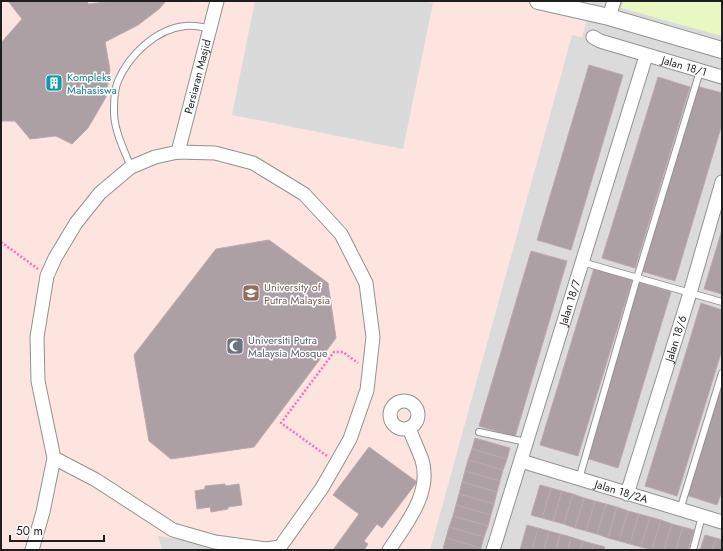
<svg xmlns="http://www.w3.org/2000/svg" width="723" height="551" font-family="Jost,sans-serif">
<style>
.residential{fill:#dcdbdb}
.education{fill:#fde4de}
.park{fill:#e9f7c3}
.parking{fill:#dadada}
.building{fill:#ada0a5;stroke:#bfa7b0}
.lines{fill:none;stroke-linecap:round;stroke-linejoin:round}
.service-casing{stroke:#929292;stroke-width:8}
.minor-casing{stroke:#929292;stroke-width:15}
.tertiary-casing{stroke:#929292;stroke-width:18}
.path{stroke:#f370ce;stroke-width:2.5;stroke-dasharray:2 2;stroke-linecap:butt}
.service{stroke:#fff;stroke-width:6}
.minor{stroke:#fff;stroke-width:13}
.tertiary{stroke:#fff;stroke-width:16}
.labels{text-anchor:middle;stroke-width:3;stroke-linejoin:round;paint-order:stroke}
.street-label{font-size:11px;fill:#1e1e1e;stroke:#fff}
.culture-label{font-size:11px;fill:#0d838f;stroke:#fff;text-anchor:start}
.education-label{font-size:11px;fill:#785e54;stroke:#fff;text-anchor:start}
.worship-label{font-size:11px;fill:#5b616d;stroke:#fff;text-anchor:start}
</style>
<rect width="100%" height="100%" fill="#eee4e6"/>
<polygon class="residential" points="592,1 722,1 722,550 430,550 572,34 582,37"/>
<polygon class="education" points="1,1 592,1 582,37 572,35 430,550 1,550"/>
<polygon class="park" points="624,1 722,1 722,36 621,8"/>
<g class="parking">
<polygon points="255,1 422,1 433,3 403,149 232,115"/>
<polygon points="158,536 239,550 162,550"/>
</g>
<g class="building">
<polygon points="8,1 86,1 89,4 112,1 166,1 159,9 138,25 105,42 110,70 106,97 88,128 72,144 56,136 30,139 15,121 1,121 1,43 22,19"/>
<polygon points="589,65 623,75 571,250 537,240"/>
<polygon points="658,77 690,87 635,268 602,258"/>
<polygon points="696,86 722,93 722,124 675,281 641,271"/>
<polygon points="722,230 722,294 704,289"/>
<polygon points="269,240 328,283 336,338 254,447 171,459 149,441 134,355 216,249"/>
<polygon points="531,251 567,261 515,437 479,426"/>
<polygon points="594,268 632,280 578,456 540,445"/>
<polygon points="638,282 671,292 618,468 586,458"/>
<polygon points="701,303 722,310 722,350 677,496 645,486"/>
<polygon points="722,381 722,491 717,505 686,495"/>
<polygon points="475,438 510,448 507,459 472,449"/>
<polygon points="369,447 417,482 382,528 377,524 364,541 368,544 364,550 333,550 359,514 333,495"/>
<polygon points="472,449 507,459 503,470 468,460"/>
<polygon points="468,460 503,470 500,481 465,471"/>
<polygon points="465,471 500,481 497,492 462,482"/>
<polygon points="462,482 497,492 494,504 459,494"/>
<polygon points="225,484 225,486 239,484 242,505 228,507 228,509 211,512 210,507 197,509 195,491 205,489 205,486"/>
<polygon points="540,485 551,488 542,518 531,515"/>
<polygon points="551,488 562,491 553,521 542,518"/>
<polygon points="562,491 573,494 564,524 553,521"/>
<polygon points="459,494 494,504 491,515 456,505"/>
<polygon points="573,494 584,498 575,528 564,524"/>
<polygon points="584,498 595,501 586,531 575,528"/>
<polygon points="595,501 606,504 597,534 586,531"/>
<polygon points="606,504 617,507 608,538 597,534"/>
<polygon points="456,505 491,515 488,526 453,516"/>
<polygon points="617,507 628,511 619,541 608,538"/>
<polygon points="628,511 639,514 630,544 619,541"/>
<polygon points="639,514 650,517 641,547 630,544"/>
<polygon points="453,516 488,526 484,537 449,527"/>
<polygon points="650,517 661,520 652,550 641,547"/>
<polygon points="661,520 672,524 664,550 652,550"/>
<polygon points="672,524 683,527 676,550 664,550"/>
<polygon points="527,525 538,528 532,550 520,550"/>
<polygon points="449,527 484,537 481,548 446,538"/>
<polygon points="683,527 694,530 688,550 676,550"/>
<polygon points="538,528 549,531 544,550 532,550"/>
<polygon points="549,531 560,534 556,550 544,550"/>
<polygon points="560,534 571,537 568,550 556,550"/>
<polygon points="705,535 716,538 712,550 700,550"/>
<polygon points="571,537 583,541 580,550 568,550"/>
<polygon points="446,538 481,548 481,550 443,549"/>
<polygon points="716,538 722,540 722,550 712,550"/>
<polygon points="583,541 594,544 592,550 580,550"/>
<polygon points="594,544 605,547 604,550 592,550"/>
</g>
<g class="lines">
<g class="service-casing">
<g id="service">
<path d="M131,167C123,148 113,128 114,108C114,100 115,88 118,81C129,55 156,29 185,26C192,25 201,27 209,28"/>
<polyline points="582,262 722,302"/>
<polyline points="479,432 526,442"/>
<polyline points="579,479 637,278 700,71"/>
<polyline points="680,510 722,373"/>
<polyline points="693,550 702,516"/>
</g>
</g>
<g class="minor-casing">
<g id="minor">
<polyline points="609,17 614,1"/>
<path id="s1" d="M593,37L600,41L722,77"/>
<path id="s2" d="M178,152L217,1"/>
<circle cx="404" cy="415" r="14"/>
<path id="s3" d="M521,461L722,522"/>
<path id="s4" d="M627,494L690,293L722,182"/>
<polyline points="32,550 43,512 54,458 38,381 37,337 47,276 55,258 76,223 100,193 131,167 155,157 178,152 215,153 253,163 304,194 341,234 366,283 373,337 367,390 350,439 322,488 280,547 266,549 215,542 173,530 96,480 54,458"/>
<path d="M389,550C406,524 432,493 422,460C418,449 413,439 409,428"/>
<path id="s5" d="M493,550L646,56"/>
</g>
</g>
<g class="tertiary-casing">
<polyline id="tertiary" points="538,1 609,17 722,50"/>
</g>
<g class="path">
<polyline points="1,242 38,269"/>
<polyline points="327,456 281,423 334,352 343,352 358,363"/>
</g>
<use href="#service" class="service"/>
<use href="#minor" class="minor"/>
<use href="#tertiary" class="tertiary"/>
</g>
<defs>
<g id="building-square" transform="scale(0.9)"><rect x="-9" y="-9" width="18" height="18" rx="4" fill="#0f9aa8" stroke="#fff"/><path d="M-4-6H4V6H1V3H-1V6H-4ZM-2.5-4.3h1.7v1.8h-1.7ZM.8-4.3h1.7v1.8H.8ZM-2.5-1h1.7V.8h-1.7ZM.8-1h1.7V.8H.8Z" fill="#fff"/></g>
<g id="university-square" transform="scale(0.9)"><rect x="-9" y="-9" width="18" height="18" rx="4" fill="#8d6e63" stroke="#fff"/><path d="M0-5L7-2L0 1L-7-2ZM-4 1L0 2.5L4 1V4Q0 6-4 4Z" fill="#fff"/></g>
<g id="mosque-square" transform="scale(0.9)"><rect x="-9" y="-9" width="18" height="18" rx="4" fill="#6b7280" stroke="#fff"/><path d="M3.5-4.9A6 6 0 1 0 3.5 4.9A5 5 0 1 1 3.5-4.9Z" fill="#fff"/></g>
</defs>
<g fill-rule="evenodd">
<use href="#building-square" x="54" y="83"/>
<use href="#university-square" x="251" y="293"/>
<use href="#mosque-square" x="235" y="346"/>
</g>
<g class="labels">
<g class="street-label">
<text dy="4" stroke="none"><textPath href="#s1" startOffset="96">Jalan 18/1</textPath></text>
<text dy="4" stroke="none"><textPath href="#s2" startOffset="78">Persiaran Masjid</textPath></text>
<text dy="4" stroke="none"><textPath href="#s5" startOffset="259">Jalan 18/7</textPath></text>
<text dy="4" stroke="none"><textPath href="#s4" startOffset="163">Jalan 18/6</textPath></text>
<text dy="4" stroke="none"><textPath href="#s3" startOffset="105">Jalan 18/2A</textPath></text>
</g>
<g class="culture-label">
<text x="67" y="81">Kompleks<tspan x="67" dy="13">Mahasiswa</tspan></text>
</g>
<g class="education-label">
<text x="264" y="291">University of<tspan x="264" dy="13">Putra Malaysia</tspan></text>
</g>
<g class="worship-label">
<text x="248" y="344">Universiti Putra<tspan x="248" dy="13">Malaysia Mosque</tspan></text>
</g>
</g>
<rect width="723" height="551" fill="none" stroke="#1e1e1e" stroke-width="4"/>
<path d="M10 535v6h94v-6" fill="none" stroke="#1e1e1e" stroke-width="2"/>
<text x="16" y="535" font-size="12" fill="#1e1e1e" stroke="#ffffff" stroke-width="3" paint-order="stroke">50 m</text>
</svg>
